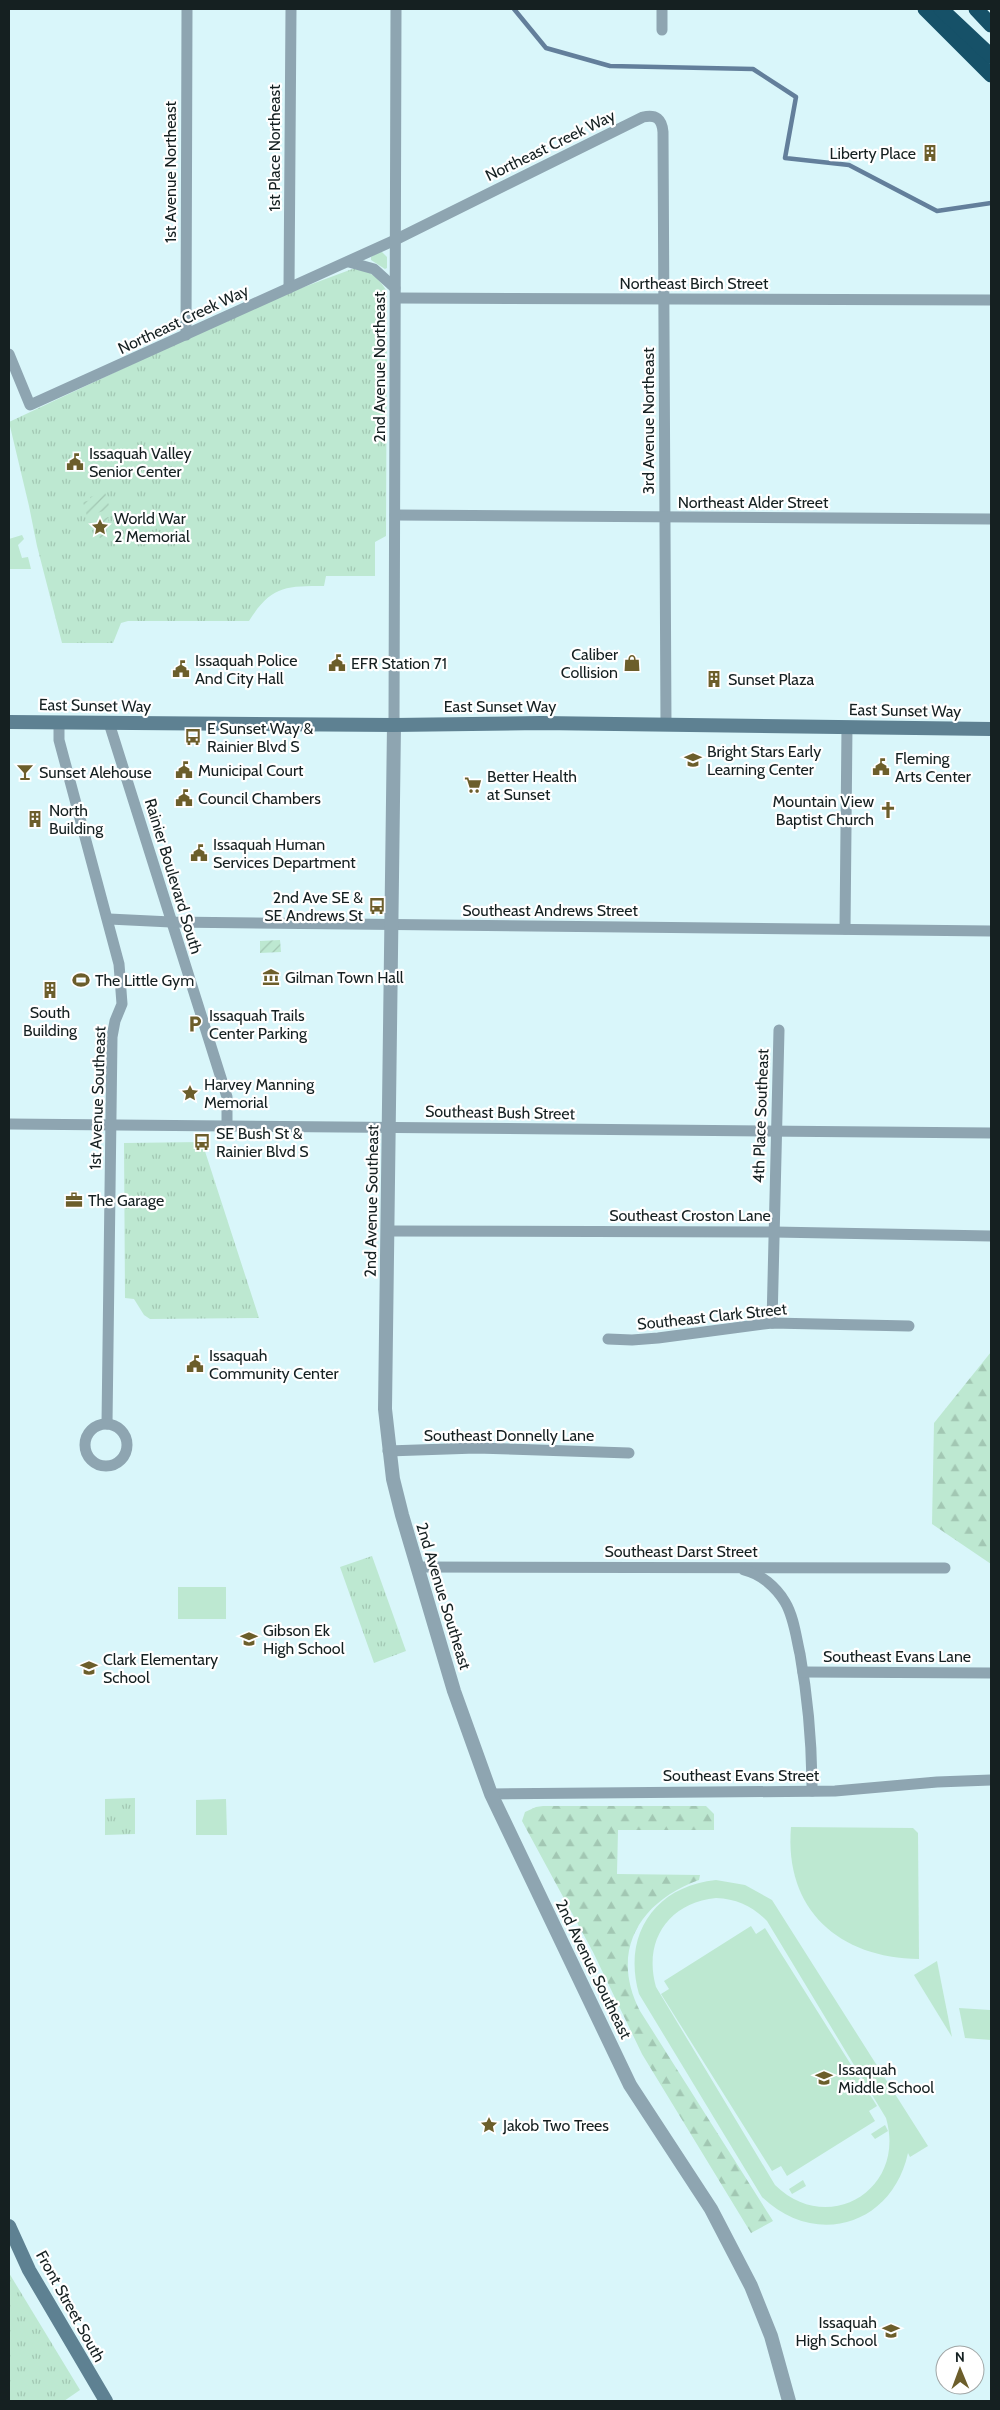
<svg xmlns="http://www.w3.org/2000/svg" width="1000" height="2410" font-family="Cabin,sans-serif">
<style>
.grass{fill:#bde8d1;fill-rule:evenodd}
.forest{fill:url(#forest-firs)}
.park{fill:url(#park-tufts)}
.garden{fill:url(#garden-furrows)}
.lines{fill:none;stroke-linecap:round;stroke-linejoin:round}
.stream{stroke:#637f9b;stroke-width:4.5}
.minor{stroke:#8ea5b1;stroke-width:11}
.tertiary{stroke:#8ea5b1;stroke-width:14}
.secondary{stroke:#5e8192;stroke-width:14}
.motorway{stroke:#165168;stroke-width:15}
.labels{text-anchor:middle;stroke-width:4.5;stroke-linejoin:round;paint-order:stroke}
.street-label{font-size:16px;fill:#152021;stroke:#fff}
.poi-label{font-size:16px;fill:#152021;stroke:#fff;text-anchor:start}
</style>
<defs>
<pattern id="forest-firs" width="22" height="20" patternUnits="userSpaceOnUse" patternTransform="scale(1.25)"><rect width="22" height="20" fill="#bde8d1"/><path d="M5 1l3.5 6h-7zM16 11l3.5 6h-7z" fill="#a2c7b3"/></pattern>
<pattern id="park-tufts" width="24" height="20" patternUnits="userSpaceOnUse" patternTransform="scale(1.25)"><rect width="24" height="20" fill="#bde8d1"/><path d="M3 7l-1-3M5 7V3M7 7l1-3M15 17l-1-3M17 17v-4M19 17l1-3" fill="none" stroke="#a2c7b3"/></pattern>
<pattern id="garden-furrows" width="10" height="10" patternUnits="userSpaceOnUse" patternTransform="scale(1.25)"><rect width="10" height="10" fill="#bde8d1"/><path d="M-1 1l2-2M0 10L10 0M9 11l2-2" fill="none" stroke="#a2c7b3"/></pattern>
</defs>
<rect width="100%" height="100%" fill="#d9f6fa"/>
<g class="grass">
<polygon points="381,251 387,257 387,268 385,269 371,260 371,257"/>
<polygon points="22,535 24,539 18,545 22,558 28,557 31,569 9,569 9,539"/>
<rect x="178" y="1587" width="48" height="32"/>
<polygon points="226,1799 227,1835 196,1835 196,1800"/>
<path d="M791,1827L913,1828L918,1833L919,1959C839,1958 784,1910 791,1827Z"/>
<path d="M716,1880L745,1885L772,1900L928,2146L910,2157L908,2153C892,2226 815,2248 762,2197L639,1994C622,1935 655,1886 716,1880ZM716,1898C737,1899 752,1906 767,1921L886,2118C907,2190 828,2237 775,2185L656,1987C643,1941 668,1903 716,1898Z"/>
<polygon points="751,1926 756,1934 765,1928 877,2106 869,2111 875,2121 787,2176 781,2166 772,2171 661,1994 669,1989 664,1981"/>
<polygon points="937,1961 952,2037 914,1975"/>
<polygon points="959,2008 990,2010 991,2040 965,2038"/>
<polygon points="885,2125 888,2131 875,2139 871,2134"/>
<polygon points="803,2180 806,2186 792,2194 789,2189"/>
</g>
<g class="forest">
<polygon points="991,1352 991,1564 932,1524 934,1423"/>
<path d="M543,1806H706L714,1814V1830H618L617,1874L700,1875L699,1880C640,1901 609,1951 640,2011L773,2221L751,2233L642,2054L593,1952L522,1821L525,1812L536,1807Z"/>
</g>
<g class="park">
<path d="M355,268C370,270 380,279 387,292L386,536L375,542V576H326L324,586C285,586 271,586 249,621H128L121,623L113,643H62L37,546L29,506L9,422L269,300Z"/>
<polygon points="202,1142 259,1318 150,1319 144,1315 134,1299 125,1298 124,1143"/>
<polygon points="372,1556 406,1651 374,1663 340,1567"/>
<polygon points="135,1798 135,1834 105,1835 105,1799"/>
<polygon points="9,2273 80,2390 64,2401 9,2401"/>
</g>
<g class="garden">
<polygon points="105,492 110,509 87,516 83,502 91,500 90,497"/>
<polygon points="109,517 106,536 100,538 89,523"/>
<polygon points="280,940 281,952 260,953 260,941"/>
</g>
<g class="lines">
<polyline class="stream" points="514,9 546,48 610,66 753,69 796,97 785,158 849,165 937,211 991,203"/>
<g class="minor">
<polyline points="662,9 662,30"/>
<polyline points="349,262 374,269 395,288"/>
<polyline points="289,288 291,9"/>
<polyline points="396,298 991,300"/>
<polyline points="186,335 187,9"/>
<path d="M9,354L30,405L395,240L643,117C656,114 662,119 663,132L666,725"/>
<polyline points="395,515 991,519"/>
<polyline points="59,722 59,740 119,964 122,1004 115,1021 112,1037 107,1424"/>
<polyline points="109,723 227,1097 227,1126"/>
<polyline points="394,725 396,9"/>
<polyline points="109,919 171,922 991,931"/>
<polyline points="845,929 847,727"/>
<polyline points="9,1124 991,1133"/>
<polyline points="389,1231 774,1232 991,1236"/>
<polyline points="772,1323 779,1030"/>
<polyline points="608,1339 632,1340 658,1338 772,1323 909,1326"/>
<circle cx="106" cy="1445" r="21"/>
<polyline points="388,1451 476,1448 629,1453"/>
<polyline points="417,1567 945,1568"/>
<path d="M744,1570C761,1574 776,1587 785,1602C794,1617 796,1637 800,1654C808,1699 812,1745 812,1791"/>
<polyline points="803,1672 991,1673"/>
<polyline points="491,1794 835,1791 937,1782 991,1780"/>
</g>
<polyline class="tertiary" points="394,725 385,1409 393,1479 402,1515 454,1691 491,1794 630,2085 711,2209 751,2286 771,2336 789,2401"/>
<g class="secondary">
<polyline points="9,722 394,725 541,723 991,729"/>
<polyline points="9,2226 29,2270 106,2401"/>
</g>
<g class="motorway">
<polyline points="925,9 991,75"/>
<polyline points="941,9 991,56"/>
<polyline points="976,9 991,25"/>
</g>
</g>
<defs>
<g id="building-bare" transform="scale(1.35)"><path d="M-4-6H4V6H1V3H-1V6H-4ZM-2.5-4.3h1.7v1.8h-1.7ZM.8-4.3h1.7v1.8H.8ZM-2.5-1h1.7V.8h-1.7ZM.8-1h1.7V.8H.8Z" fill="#6c5e2b" stroke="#fff" stroke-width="2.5" paint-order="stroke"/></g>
<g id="civic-bare" transform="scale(1.35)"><path d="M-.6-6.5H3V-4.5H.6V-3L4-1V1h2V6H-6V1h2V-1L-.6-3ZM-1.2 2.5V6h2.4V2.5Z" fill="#6c5e2b" stroke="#fff" stroke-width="2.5" paint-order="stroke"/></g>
<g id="sight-bare" transform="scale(1.35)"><path d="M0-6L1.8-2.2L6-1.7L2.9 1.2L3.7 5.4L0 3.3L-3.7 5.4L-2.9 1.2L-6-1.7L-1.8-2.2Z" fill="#6c5e2b" stroke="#fff" stroke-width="2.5" paint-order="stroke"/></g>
<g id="shop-bare" transform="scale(1.35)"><path d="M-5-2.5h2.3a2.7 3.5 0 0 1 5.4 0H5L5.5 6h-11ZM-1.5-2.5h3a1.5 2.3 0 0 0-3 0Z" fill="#6c5e2b" stroke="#fff" stroke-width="2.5" paint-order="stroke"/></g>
<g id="bus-bare" transform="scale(1.35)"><path d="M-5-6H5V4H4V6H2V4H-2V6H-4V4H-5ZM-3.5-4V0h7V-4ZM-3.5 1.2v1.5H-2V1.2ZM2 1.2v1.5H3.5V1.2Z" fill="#6c5e2b" stroke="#fff" stroke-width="2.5" paint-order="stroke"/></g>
<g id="school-bare" transform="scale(1.35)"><path d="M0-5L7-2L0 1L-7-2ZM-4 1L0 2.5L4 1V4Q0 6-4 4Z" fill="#6c5e2b" stroke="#fff" stroke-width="2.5" paint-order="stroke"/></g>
<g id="bar-bare" transform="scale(1.35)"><path d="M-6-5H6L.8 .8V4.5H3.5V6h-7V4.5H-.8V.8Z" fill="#6c5e2b" stroke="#fff" stroke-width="2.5" paint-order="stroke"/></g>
<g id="supermarket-bare" transform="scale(1.35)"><path d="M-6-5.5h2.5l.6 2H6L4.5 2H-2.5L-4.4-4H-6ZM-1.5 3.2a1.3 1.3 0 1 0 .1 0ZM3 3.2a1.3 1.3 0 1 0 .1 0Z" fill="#6c5e2b" stroke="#fff" stroke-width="2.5" paint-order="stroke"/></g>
<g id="church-bare" transform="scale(1.35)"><path d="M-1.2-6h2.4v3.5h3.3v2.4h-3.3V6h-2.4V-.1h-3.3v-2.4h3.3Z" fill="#6c5e2b" stroke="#fff" stroke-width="2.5" paint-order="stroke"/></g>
<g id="museum-bare" transform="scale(1.35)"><path d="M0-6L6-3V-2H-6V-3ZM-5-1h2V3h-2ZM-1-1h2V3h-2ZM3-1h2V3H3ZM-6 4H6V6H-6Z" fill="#6c5e2b" stroke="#fff" stroke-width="2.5" paint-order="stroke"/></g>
<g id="stadium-bare" transform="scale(1.35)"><path d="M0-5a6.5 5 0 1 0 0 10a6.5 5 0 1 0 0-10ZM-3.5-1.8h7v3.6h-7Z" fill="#6c5e2b" stroke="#fff" stroke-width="2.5" paint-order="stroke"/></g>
<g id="parking-bare" transform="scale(1.35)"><path d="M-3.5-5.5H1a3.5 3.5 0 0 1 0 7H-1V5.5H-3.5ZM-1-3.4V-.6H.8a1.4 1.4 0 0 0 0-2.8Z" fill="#6c5e2b" stroke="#fff" stroke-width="2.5" paint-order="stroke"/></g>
<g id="office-bare" transform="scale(1.35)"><path d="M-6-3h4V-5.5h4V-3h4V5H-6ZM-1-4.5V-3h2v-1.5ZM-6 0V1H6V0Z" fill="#6c5e2b" stroke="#fff" stroke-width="2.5" paint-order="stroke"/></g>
</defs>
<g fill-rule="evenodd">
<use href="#building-bare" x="930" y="153"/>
<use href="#civic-bare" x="75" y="462"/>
<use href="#sight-bare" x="100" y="527"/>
<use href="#civic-bare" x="337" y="663"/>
<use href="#shop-bare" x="632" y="663"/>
<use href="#civic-bare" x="181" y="669"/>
<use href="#building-bare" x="714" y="679"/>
<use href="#bus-bare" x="193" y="737"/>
<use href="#school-bare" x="693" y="760"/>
<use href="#civic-bare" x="881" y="767"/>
<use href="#civic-bare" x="184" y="770"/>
<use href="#bar-bare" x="25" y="772"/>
<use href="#supermarket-bare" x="473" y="785"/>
<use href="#civic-bare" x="184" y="798"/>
<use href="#church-bare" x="888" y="810"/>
<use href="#building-bare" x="35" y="819"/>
<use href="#civic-bare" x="199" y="853"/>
<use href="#bus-bare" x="377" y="906"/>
<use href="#museum-bare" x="271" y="977"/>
<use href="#stadium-bare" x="81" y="980"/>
<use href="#building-bare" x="50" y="990"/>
<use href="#parking-bare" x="195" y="1024"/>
<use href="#sight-bare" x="190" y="1093"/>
<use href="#bus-bare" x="202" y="1142"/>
<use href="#office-bare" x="74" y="1200"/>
<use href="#civic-bare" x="195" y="1364"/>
<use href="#school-bare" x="249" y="1639"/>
<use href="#school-bare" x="89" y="1668"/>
<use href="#school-bare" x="824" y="2078"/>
<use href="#sight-bare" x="489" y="2125"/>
<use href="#school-bare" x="891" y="2331"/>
</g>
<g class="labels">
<g class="street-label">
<text transform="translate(550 145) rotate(-26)" y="6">Northeast Creek Way</text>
<text transform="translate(274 148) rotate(-90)" y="6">1st Place Northeast</text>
<text transform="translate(170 172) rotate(-90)" y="6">1st Avenue Northeast</text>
<text x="694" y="289">Northeast Birch Street</text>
<text transform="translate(183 319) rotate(-25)" y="6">Northeast Creek Way</text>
<text transform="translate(379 367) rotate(-90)" y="6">2nd Avenue Northeast</text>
<text transform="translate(648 421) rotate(-90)" y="6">3rd Avenue Northeast</text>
<text x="753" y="508">Northeast Alder Street</text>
<text transform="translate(95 705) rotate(1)" y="6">East Sunset Way</text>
<text x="500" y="712">East Sunset Way</text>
<text transform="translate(905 710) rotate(1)" y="6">East Sunset Way</text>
<text transform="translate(174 876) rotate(73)" y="6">Rainier Boulevard South</text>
<text x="550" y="916">Southeast Andrews Street</text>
<text transform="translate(97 1098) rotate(-88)" y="6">1st Avenue Southeast</text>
<text transform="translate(500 1112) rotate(1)" y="6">Southeast Bush Street</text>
<text transform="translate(760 1116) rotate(-88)" y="6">4th Place Southeast</text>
<text transform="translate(371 1201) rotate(-89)" y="6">2nd Avenue Southeast</text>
<text x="690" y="1221">Southeast Croston Lane</text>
<text transform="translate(712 1316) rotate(-6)" y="6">Southeast Clark Street</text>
<text x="509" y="1441">Southeast Donnelly Lane</text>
<text x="681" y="1557">Southeast Darst Street</text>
<text transform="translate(444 1596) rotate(73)" y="6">2nd Avenue Southeast</text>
<text x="897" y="1662">Southeast Evans Lane</text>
<text x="741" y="1781">Southeast Evans Street</text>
<text transform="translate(594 1969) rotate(64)" y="6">2nd Avenue Southeast</text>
<text transform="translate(71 2306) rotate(61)" y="6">Front Street South</text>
</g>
<g class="poi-label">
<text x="916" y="159" text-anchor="end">Liberty Place</text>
<text x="89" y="459">Issaquah Valley<tspan x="89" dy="18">Senior Center</tspan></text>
<text x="114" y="524">World War<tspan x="114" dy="18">2 Memorial</tspan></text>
<text x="618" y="660" text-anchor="end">Caliber<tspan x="618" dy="18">Collision</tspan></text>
<text x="195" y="666">Issaquah Police<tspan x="195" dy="18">And City Hall</tspan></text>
<text x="351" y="669">EFR Station 71</text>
<text x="728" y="685">Sunset Plaza</text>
<text x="207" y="734">E Sunset Way &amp;<tspan x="207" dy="18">Rainier Blvd S</tspan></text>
<text x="707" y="757">Bright Stars Early<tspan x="707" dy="18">Learning Center</tspan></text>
<text x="895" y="764">Fleming<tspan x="895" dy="18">Arts Center</tspan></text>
<text x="198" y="776">Municipal Court</text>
<text x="39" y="778">Sunset Alehouse</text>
<text x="487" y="782">Better Health<tspan x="487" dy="18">at Sunset</tspan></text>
<text x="198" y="804">Council Chambers</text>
<text x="874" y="807" text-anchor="end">Mountain View<tspan x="874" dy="18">Baptist Church</tspan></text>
<text x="49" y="816">North<tspan x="49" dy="18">Building</tspan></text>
<text x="213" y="850">Issaquah Human<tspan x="213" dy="18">Services Department</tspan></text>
<text x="363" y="903" text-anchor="end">2nd Ave SE &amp;<tspan x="363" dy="18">SE Andrews St</tspan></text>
<text x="285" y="983">Gilman Town Hall</text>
<text x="95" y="986">The Little Gym</text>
<text x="50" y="1018" text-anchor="middle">South<tspan x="50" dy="18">Building</tspan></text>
<text x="209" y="1021">Issaquah Trails<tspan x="209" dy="18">Center Parking</tspan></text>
<text x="204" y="1090">Harvey Manning<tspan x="204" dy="18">Memorial</tspan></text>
<text x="216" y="1139">SE Bush St &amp;<tspan x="216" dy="18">Rainier Blvd S</tspan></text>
<text x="88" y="1206">The Garage</text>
<text x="209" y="1361">Issaquah<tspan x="209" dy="18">Community Center</tspan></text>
<text x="263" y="1636">Gibson Ek<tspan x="263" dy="18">High School</tspan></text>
<text x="103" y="1665">Clark Elementary<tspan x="103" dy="18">School</tspan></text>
<text x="838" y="2075">Issaquah<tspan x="838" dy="18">Middle School</tspan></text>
<text x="503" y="2131">Jakob Two Trees</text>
<text x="877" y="2328" text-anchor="end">Issaquah<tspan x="877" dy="18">High School</tspan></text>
</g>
</g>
<rect width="1000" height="2410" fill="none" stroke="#152021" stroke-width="20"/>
<g transform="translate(960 2370) rotate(359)"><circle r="24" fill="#ffffff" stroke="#a1a6a6"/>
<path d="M0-4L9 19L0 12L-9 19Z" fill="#6c5e2b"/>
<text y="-8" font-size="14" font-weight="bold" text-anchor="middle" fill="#152021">N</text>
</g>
</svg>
